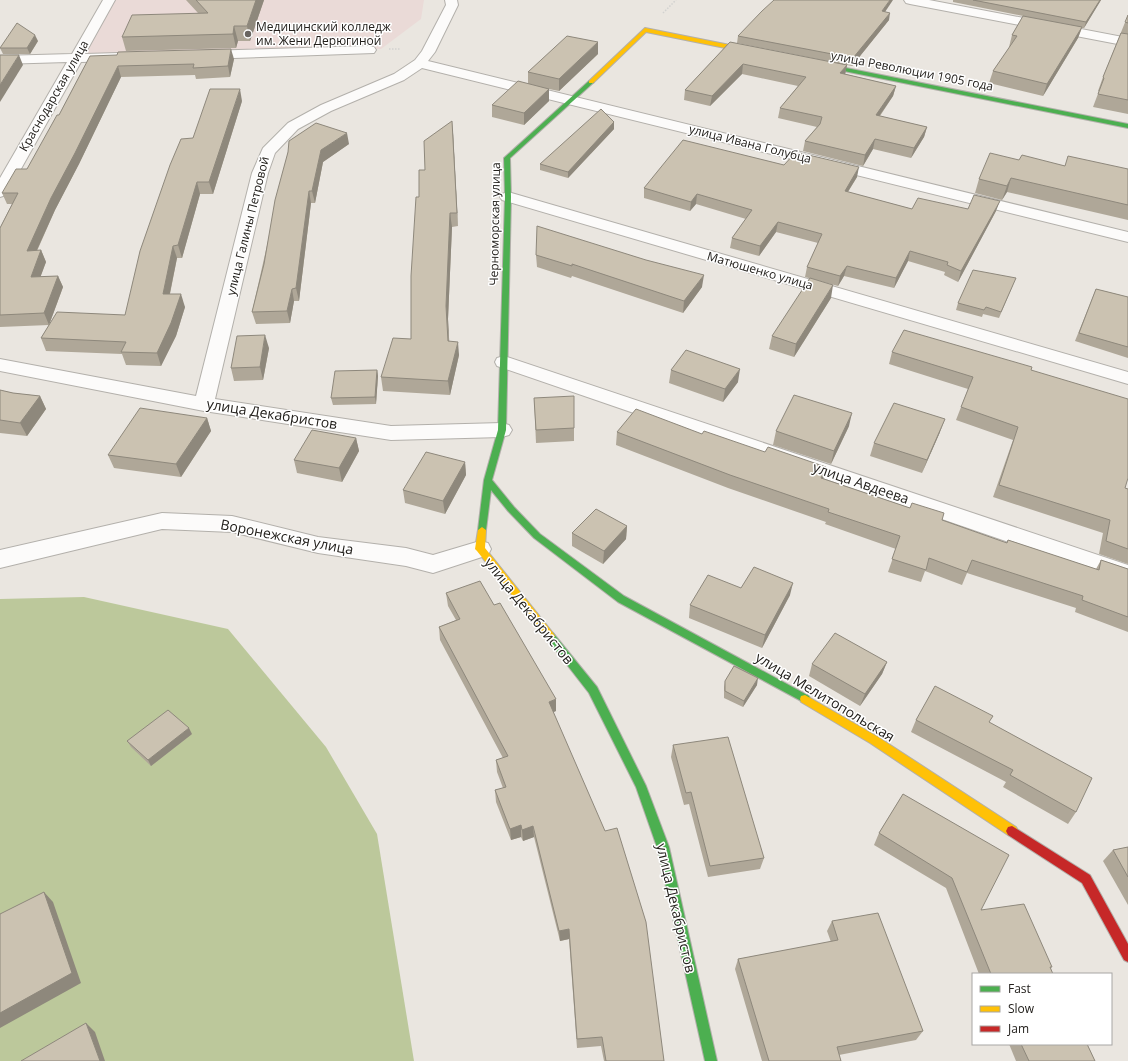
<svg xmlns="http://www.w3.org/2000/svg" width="1128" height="1061" font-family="'Open Sans',sans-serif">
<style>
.education{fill:#eadad7}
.forest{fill:#bcc89b}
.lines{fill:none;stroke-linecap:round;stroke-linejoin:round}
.street-casing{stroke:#b3b0ab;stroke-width:2}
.fast-casing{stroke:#b3b0ab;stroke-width:2}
.slow-casing{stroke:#b3b0ab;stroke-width:2}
.jam-casing{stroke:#b3b0ab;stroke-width:2}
.path{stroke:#d2d2d0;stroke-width:1.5;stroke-dasharray:1.5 1.5;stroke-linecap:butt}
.street{fill:#fcfbfa;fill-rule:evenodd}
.fast{fill:#4caf50;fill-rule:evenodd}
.slow{fill:#ffc107;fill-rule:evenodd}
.jam{fill:#c62828;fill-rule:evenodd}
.wall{fill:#afa798}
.shaded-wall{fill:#8e887c}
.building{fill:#cbc2b1;stroke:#8e887c}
.poi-dot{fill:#696561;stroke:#fff;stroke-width:1.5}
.labels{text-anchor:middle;stroke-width:3;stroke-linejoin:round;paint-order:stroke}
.far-poi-label{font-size:12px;fill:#23201c;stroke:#fff;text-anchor:start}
.far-street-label{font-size:12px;fill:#23201c;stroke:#fff}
.street-label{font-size:14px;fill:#23201c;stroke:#fff}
</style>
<rect width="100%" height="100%" fill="#eae6e0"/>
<polygon class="education" points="115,0 424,0 421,19 381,49 84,55"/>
<polygon class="forest" points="84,597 228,629 326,747 377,834 414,1061 0,1061 0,599"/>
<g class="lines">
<g class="street-casing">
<g id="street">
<polygon points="103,0 115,0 85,54 119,53 124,54 126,57 124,60 119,61 81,62 8,192 6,195 0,197 0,178 67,62 0,64 0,56 72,54"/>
<polygon points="445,0 457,0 458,5 435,52 428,61 1128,232 1128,242 422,68 404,80 331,111 298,129 275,153 268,173 215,399 391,426 502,423 509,425 512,430 509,435 502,437 391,440 204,411 0,371 0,359 196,396 252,173 263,148 288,123 321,105 394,74 415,60 422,51 446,5"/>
<polygon points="904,0 929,0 1128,38 1128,46 910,4 906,3"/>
<polygon points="369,46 374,47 376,50 374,53 203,59 198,58 196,55 198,52 203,51"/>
<polygon points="508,192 1128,372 1128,384 502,200 500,197 502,194"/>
<polygon points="504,356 1128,565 1128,583 497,366 495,362 497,358"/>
<polygon points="162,513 232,516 318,537 406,548 433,555 480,541 488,543 491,549 488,555 433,573 406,566 318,553 232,532 162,529 0,568 0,550"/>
</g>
</g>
<g class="fast-casing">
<g id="fast">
<polygon points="816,62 1128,124 1128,128 814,65 813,64"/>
<polygon points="589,81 594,82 510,158 511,197 506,430 492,480 514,507 540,534 624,596 809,696 810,699 809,702 805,703 618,602 534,538 508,511 491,490 486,530 482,533 478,530 484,480 498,430 505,197 504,158"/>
<polygon points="550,632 553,633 597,687 646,786 669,847 717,1061 705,1061 657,847 636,787 589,693 547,639 545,636 547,633"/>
</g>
</g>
<g class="slow-casing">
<g id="slow">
<polygon points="645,28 755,50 758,52 755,54 646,32 593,83 589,83 589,81"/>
<polygon points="482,527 486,530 485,548 553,633 555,636 553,639 550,640 547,639 477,551 475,549 478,530"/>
<polygon points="805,695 878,737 1016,827 1018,831 1016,835 1012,836 1008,835 870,743 801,702 800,699 801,696"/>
</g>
</g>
<g class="jam-casing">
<polygon id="jam" points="1012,826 1090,875 1128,944 1128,962 1124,960 1082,883 1008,835 1006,831 1008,827"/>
</g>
<g class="path">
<polyline points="663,13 676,0"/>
<polyline points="389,49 400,49"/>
</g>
<use href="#street" class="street"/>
<use href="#fast" class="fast"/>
<use href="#slow" class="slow"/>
<use href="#jam" class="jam"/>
</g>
<g class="wall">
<polygon points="186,0 264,0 250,41 238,41 236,48 126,51 122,37 198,13"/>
<polygon points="953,0 1101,0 1084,28 1082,28 1078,38 1043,96 989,83 993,71 1010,47 1009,47 1012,35 1023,16 953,2"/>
<polygon points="885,12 889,20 852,66 737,43 738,36"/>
<polygon points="1128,15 1128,114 1093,107 1099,91 1098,91 1103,77"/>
<polygon points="38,41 30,54 3,54 0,48"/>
<polygon points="730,42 847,65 845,74 896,86 893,96 880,116 927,127 924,137 911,158 873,149 863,166 803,151 805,141 817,127 778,118 780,108 798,86 742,74 710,106 684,100 685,90"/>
<polygon points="598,54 559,91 549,89 549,101 524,125 492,117 492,105 528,84 528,72"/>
<polygon points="90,56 234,59 230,77 196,79 195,75 121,77 79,164 55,210 37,251 41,250 46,262 40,277 58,276 63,287 49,325 125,315 193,138 242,101 213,194 200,194 182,258 177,258 170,294 185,307 176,336 161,366 126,365 122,354 46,351 41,338 49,325 0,327 0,228 12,204 7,204 2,193 27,169 59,115"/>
<polygon points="614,122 614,129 568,178 540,170 540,164"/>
<polygon points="453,133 458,226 452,227 448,319 449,341 459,355 450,395 383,391 381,377 411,339 419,197 425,170"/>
<polygon points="349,144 323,162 315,203 311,203 299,301 294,301 290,323 256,324 252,312 288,152"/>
<polygon points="1019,160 1065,166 1128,169 1128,220 1007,192 1002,200 975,193 979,179"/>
<polygon points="784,165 857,177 848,192 912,209 968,209 996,211 958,282 944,275 945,272 908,261 894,288 844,276 838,286 805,277 807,267 818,243 776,232 759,256 730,248 732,238 746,219 696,204 690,211 644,198 644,188"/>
<polygon points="536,255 702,287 683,313 572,276 571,278 537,267"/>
<polygon points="1013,285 999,318 983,314 982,317 956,310 958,303"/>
<polygon points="1096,289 1128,297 1128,358 1075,341"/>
<polygon points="831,298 794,357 769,349 772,336"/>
<polygon points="269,348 263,380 234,381 231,368"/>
<polygon points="892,352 1031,370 1125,488 1128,489 1128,564 1099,554 1103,533 993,497 1013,440 956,420 968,389 889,364"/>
<polygon points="377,370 378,376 376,404 333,405 331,398"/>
<polygon points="671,370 738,382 723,402 669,383"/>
<polygon points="0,390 13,393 40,396 46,409 27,436 0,433"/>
<polygon points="534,398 574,428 574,441 536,443"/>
<polygon points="207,418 211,431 181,477 114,468 108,455"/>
<polygon points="849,426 831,464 773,445 776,431"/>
<polygon points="617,432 702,434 823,479 1006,543 1008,540 1096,569 1101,560 1128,569 1128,632 1075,612 1076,608 967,573 962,585 925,571 921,582 888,572 896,549 825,524 826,522 728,488 616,445"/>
<polygon points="940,432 922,473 870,456 874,443"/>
<polygon points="356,438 359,451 342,482 297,473 294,460"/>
<polygon points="465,462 466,475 445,514 405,503 403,490"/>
<polygon points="627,526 626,539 603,564 572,546 572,533"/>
<polygon points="741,588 790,595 762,648 689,618 690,605"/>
<polygon points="446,593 494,605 556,711 553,712 664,1061 604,1061 601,1046 577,1048 569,939 560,941 534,837 523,841 521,837 511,840 496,802 495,790 503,788 497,772 496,760 503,758 440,640 439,627 456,620 448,606"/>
<polygon points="887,662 882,674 860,706 809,676 812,664"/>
<polygon points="725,681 757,685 743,707 724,698 724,687"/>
<polygon points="916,720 989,722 1076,812 1068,824 1003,787 1006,782 911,732"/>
<polygon points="192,734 151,766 131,747 127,741"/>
<polygon points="673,745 764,858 760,869 708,877 689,804 684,805 671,757"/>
<polygon points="903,794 981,910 1052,967 1050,968 1053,974 979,974 946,888 874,845 879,833"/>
<polygon points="1128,847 1128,905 1103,861 1113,850"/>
<polygon points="832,921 923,1031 916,1040 839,1055 841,1061 762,1061 735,969 738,959 831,942 827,931"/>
<polygon points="1009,1044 1087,1044 1095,1061 1016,1061"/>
</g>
<g class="shaded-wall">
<polygon points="256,0 264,0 250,41 247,26"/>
<polygon points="890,0 893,0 881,18 882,11"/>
<polygon points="1100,0 1101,0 1084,28 1086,22"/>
<polygon points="890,13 889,20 852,66 853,58"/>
<polygon points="234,26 238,41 236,48 233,34"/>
<polygon points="1082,27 1078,38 1043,96 1047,84"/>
<polygon points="35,35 38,41 30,54 27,48"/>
<polygon points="598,42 598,54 559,91 559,79"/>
<polygon points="231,49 234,59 230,77 228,66"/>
<polygon points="19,55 23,65 0,102 0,85"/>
<polygon points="743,64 742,74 710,106 712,96"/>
<polygon points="847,65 845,75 840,73"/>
<polygon points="118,66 121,77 79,164 55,210 31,263 27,251 51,198"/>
<polygon points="896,86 893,96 873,125 876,115"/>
<polygon points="240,89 242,101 213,194 209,182"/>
<polygon points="549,89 549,101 524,125 524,113"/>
<polygon points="452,121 453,133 458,226 457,213"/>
<polygon points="614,122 614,129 568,178 568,172"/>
<polygon points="927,127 924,137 911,158 914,148"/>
<polygon points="347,133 349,144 323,162 315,203 312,191 321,150"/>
<polygon points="875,139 873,149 863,166 865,155"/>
<polygon points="859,167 857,177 842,201 845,191"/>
<polygon points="1011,178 1007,192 1002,200 1007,186"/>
<polygon points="197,182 200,194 182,258 178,245"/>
<polygon points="309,191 311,203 299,301 296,288"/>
<polygon points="697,194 696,204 690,211 691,202"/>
<polygon points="1000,201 996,211 958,282 961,271"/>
<polygon points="450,213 452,227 448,319 450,355 446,306"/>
<polygon points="778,222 776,232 759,256 760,246"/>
<polygon points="173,246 177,258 167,307 163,294"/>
<polygon points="41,250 46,262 36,289 31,277"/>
<polygon points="910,251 908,261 894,288 896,278"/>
<polygon points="847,266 844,276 838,286 840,276"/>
<polygon points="704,275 702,287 683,313 684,301"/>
<polygon points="58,276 63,287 49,325 44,313"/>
<polygon points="833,285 831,298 794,357 796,344"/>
<polygon points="292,289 294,301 290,323 287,311"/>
<polygon points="181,294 185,307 176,336 161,366 157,353"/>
<polygon points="265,335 269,348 263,380 260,367"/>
<polygon points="458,342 459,355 450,395 448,381"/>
<polygon points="740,369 738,382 723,402 725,389"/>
<polygon points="377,370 378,376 376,404 375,397"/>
<polygon points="40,396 46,409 27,436 20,423"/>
<polygon points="852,413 849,426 831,464 834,451"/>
<polygon points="207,418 211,431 181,477 176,464"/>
<polygon points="945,419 940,432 922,473 927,460"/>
<polygon points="356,438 359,451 342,482 339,468"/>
<polygon points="465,462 466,475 445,514 443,501"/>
<polygon points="826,467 823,480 821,478"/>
<polygon points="627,526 626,539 603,564 604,551"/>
<polygon points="793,583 790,595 762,648 765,635"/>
<polygon points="887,662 882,674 860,706 865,694"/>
<polygon points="758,678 757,685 743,707 744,701"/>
<polygon points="556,699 556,711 549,714 549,702"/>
<polygon points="189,728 192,734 151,766 148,760"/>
<polygon points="521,825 521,837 511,840 510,829"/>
<polygon points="533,826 534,837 523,841 522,830"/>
<polygon points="44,892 53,902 81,983 0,1028 0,1013"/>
<polygon points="569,929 569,939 560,941 559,931"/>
<polygon points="86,1023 95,1032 105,1061 100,1061"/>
</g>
<g class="building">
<polygon points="196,0 256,0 247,26 234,26 233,34 122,37 132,15 208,13"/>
<polygon points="774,0 890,0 882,11 890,13 853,58 738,36 762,11"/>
<polygon points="973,0 1100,0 1086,22"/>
<polygon points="1128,15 1128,23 1125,22"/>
<polygon points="1023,16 1082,27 1047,84 993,71 1017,36 1012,35"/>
<polygon points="17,23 35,35 27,48 0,48"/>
<polygon points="1121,33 1128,34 1128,100 1098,94 1104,78 1103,77"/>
<polygon points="567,36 598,42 559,79 528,72"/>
<polygon points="730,42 847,65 840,73 896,86 876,115 927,127 914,148 875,139 865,155 805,141 820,124 822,117 780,108 806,77 743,64 712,96 685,90"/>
<polygon points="231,49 228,66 193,68 194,64 118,66 75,153 51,198 27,251 41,250 31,277 58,276 44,313 0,315 0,228 18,193 2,193 16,169 27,169 57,115 59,115 90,56 117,55 118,52"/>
<polygon points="0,55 19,55 0,85"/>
<polygon points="518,81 549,89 524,113 492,105"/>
<polygon points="210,89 240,89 209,182 197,182 178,245 173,246 163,294 181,294 171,323 157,353 121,352 126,342 41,338 57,312 125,315 140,251 170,165 181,139 193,138"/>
<polygon points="601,109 614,122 568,172 540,164"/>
<polygon points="452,121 457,213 450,213 446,306 448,341 458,342 448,381 381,377 393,338 411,339 411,276 416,197 419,197 419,170 425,170 424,141"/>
<polygon points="316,123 347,133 321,150 312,191 309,191 296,288 292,289 287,311 252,312 264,264 275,200 288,152 289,141"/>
<polygon points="683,140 784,165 796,152 859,167 845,191 912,209 918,198 968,209 974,195 1000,201 961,271 947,265 948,262 910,251 896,278 847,266 840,276 807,267 822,234 778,222 760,246 732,238 752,210 697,194 691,202 644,188"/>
<polygon points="990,153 1019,160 1022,155 1065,166 1068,156 1128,169 1128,205 1011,178 1007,186 979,179"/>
<polygon points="537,226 646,260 704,275 684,301 572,264 572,266 536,255"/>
<polygon points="973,270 1016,278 1001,312 986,307 984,310 958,303"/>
<polygon points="810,278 833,285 796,344 772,336"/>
<polygon points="1096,289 1128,297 1128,347 1079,333"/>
<polygon points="904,330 1032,367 1031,370 1128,399 1128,478 1125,488 1128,489 1128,549 1106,541 1110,520 999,485 1018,427 961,407 973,377 892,352"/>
<polygon points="265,335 260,367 231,368 237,336"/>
<polygon points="686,350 740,369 725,389 671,370"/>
<polygon points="377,370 375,397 331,398 335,371"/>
<polygon points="0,390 13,393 40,396 20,423 0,420"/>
<polygon points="794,395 852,413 834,451 776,431"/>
<polygon points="574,396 574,428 536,430 534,398"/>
<polygon points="894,403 945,419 927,460 874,443"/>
<polygon points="140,408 207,418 176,464 108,455"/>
<polygon points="636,409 702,434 704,431 765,452 768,447 826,467 821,478 910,508 912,503 944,513 942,520 1007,543 1008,540 1099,570 1101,560 1128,569 1128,617 1082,600 1083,596 972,560 967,572 929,558 926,570 892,559 900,536 828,512 829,509 730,475 617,432"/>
<polygon points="312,430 356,438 339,468 294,460"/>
<polygon points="426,452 465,462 443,501 403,490"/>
<polygon points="596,509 627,526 604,551 572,533"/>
<polygon points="754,567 793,583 765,635 690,605 708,575 741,588"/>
<polygon points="480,581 494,605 500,603 556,699 549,702 605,831 617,828 646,922 664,1061 606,1061 602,1037 577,1039 569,929 559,931 533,826 522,830 521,825 510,829 495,790 506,787 496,760 508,756 439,627 460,619 446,593"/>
<polygon points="835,633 887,662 865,694 812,664"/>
<polygon points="734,666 758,678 744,701 725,691 725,681"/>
<polygon points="935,686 993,716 989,722 1092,778 1076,812 1010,775 1013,770 916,720"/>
<polygon points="168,710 189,728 148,760 127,741"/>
<polygon points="728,737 764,858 710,866 691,792 686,793 673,745"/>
<polygon points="903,794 1009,855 981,910 1024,904 1052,967 1050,967 1053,974 991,974 952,878 879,833"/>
<polygon points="1128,847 1128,877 1113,850"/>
<polygon points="44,892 72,973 0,1013 0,914"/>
<polygon points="878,913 923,1031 837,1047 841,1061 769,1061 738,959 838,940 832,921"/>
<polygon points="86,1023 100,1061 21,1061"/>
<polygon points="1021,1044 1087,1044 1095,1061 1029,1061"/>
</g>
<circle class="poi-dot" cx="248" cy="34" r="4"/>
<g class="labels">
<g class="far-poi-label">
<text x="256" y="31">Медицинский колледж<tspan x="256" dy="14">им. Жени Дерюгиной</tspan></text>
</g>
<g class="far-street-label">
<text transform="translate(912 71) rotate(11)" y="4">улица Революции 1905 года</text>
<text transform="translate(54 96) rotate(-60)" y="4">Краснодарская улица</text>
<text transform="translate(750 144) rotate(14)" y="4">улица Ивана Голубца</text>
<text transform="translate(495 224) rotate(-89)" y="4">Черноморская улица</text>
<text transform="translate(248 226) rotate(-76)" y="4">улица Галины Петровой</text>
<text transform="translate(760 271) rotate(16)" y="4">Матюшенко улица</text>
</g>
<g class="street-label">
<text transform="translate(272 414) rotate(9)" y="5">улица Декабристов</text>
<text transform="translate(861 483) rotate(19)" y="5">улица Авдеева</text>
<text transform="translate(287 537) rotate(11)" y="5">Воронежская улица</text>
<text transform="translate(529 611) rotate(51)" y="5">улица Декабристов</text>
<text transform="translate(825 697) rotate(31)" y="5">улица Мелитопольская</text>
<text transform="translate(676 908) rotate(77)" y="5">улица Декабристов</text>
</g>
</g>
<rect x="972" y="973" width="140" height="72" fill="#ffffff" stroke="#a7a6a4"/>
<rect x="980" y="986" width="20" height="6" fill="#4caf50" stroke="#a7a6a4"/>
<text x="1008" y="993" font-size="12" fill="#23201c">Fast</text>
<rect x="980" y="1006" width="20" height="6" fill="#ffc107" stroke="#a7a6a4"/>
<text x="1008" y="1013" font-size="12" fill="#23201c">Slow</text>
<rect x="980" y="1026" width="20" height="6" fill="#c62828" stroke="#a7a6a4"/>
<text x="1008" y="1033" font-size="12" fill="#23201c">Jam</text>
</svg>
